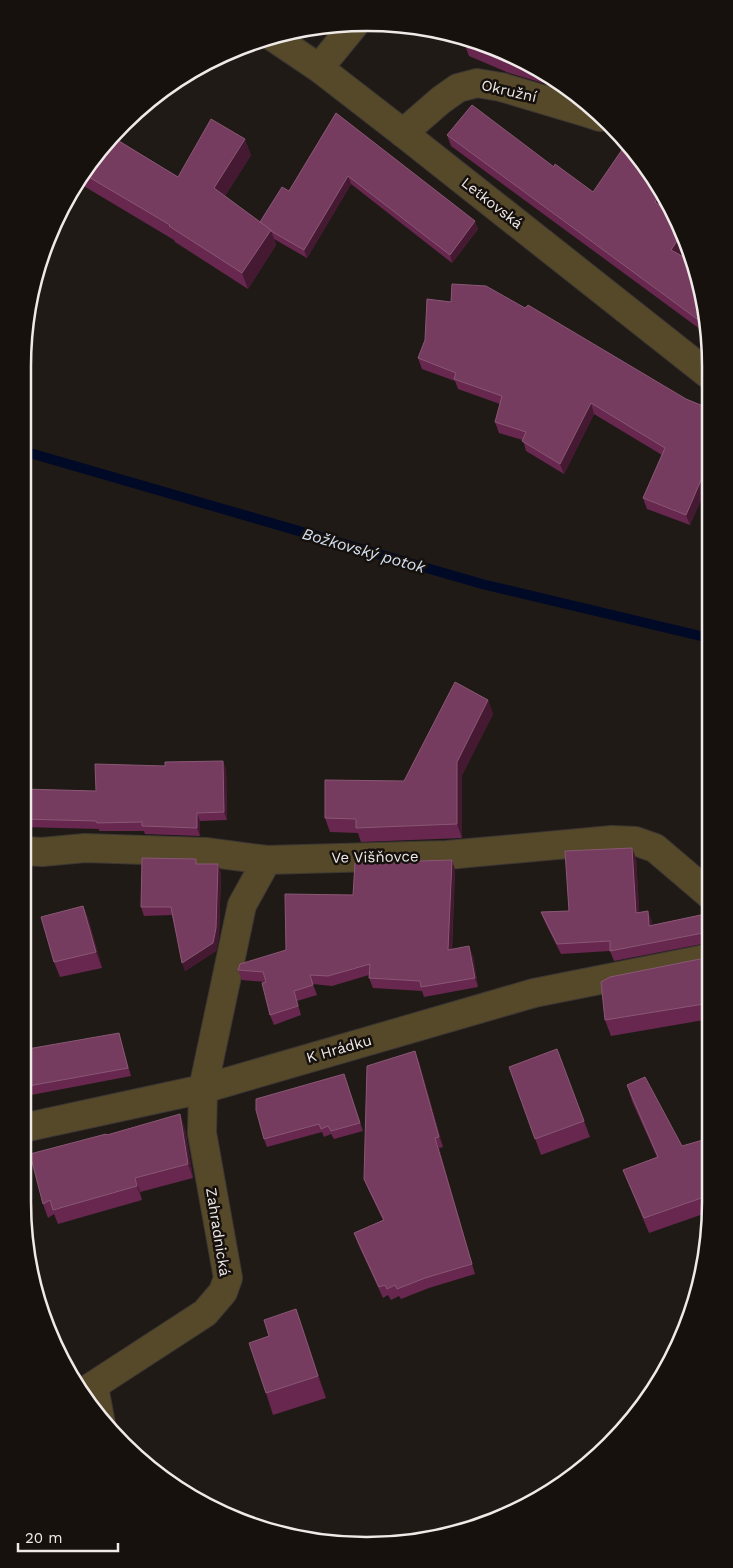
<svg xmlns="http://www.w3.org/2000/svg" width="733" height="1568" font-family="'Work Sans',sans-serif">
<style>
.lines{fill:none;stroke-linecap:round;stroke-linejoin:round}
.stream{stroke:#000a27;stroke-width:10}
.service-casing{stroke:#3d3734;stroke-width:16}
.minor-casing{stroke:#3d3734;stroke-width:30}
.tertiary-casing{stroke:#3d3734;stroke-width:30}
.service{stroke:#554929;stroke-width:14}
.minor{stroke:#554929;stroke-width:28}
.tertiary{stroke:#554929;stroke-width:28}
.wall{fill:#67274f}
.shaded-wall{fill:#451931}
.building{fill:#763c5f;stroke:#895774}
.labels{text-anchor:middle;stroke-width:5;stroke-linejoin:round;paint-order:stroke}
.street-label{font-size:15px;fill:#efeae8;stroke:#17110e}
.water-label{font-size:16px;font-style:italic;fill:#d5e2f4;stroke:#17110e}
.rim{fill:none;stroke:#efeae8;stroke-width:2.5}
</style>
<rect width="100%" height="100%" fill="#201a17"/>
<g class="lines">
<polyline class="stream" points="23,451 482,584 709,638"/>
<g class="service-casing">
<polyline id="service" points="100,1381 109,1429"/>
</g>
<g class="minor-casing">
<g id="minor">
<polyline points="319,68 355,24"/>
<polyline points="403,133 441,100 458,88 477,83 501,87 585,112 600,117"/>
<polyline points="23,851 42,852 85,848 205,852 267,860"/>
<polyline points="82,1393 205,1313 223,1292 228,1278 202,1133 203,1089"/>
</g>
</g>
<g class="tertiary-casing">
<g id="tertiary">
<polyline points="273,37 319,68 403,133 708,374"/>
<polyline points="203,1089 242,905 267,860 447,855 612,840 635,841 655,848 709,894"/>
<polyline points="23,1128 203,1089 534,993 710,958"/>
</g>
</g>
<use href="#service" class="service"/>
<use href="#minor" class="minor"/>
<use href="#tertiary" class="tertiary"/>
</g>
<g class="wall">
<polygon points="397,26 428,29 422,36"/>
<polygon points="465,45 498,49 547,77 543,83 509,73 469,56"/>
<polygon points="140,109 120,141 178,177 251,155 225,196 260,222 289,191 336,113 478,229 452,263 351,184 307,258 274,239 276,245 248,289 175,242 174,240 77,182 80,176 123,123"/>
<polygon points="447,135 554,167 593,192 662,208 679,255 708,321 708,335 451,146"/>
<polygon points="418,358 686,399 708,408 708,483 690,525 647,509 643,498 662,455 594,414 564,474 526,451 523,440 499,433 495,422 500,404 458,389 455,381 422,369"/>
<polygon points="488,700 493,714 462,775 462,838 361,842 358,833 330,832 325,818 404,781"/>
<polygon points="226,769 227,820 200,821 200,836 145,834 144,831 99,831 99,829 22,827 22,789 96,791"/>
<polygon points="636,858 639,912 652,921 652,925 710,913 710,943 707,943 614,961 610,951 561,954 545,922 541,912 569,911"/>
<polygon points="452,860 455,870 452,949 473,956 478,987 424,997 422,991 373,988 369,978 369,975 332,986 313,984 317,995 297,1001 301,1015 274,1025 270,1015 266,982 242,980 238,970 286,950 353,895"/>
<polygon points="198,864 221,872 219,936 216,951 185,971 172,915 144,916 141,907"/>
<polygon points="22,903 31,942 22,944"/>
<polygon points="83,906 89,921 102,968 60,977 54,962"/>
<polygon points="710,957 710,1019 611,1036 605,1020"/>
<polygon points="121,1041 131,1076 26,1096 23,1087"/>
<polygon points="557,1049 590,1137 541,1155 509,1067"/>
<polygon points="419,1062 443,1147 439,1148 475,1274 429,1288 401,1299 399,1296 391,1300 388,1295 383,1298 358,1244 354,1233 383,1220 368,1189 364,1179"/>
<polygon points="344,1074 363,1131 334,1139 331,1134 324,1137 322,1132 267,1147 264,1139"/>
<polygon points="627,1085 682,1146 710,1138 710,1202 709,1212 649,1233 629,1185 623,1170 657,1157 632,1101"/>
<polygon points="185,1129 193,1178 140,1192 142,1200 58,1224 54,1214 48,1218 43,1204 107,1135"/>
<polygon points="296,1309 326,1398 273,1415 266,1393 269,1336"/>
</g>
<g class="shaded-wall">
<polygon points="419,28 428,29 422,36"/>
<polygon points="539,72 547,77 543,83"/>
<polygon points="140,109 114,150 110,139 123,123"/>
<polygon points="245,139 251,155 220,204 214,188"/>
<polygon points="348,176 351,184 307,258 304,250"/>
<polygon points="661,194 666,203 659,213 655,202"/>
<polygon points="475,221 478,229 452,263 450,255"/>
<polygon points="271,230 276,245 248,289 242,273"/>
<polygon points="683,232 687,244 675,261 671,250"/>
<polygon points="591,403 594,414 564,474 560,464"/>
<polygon points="708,464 708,483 690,525 686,515"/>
<polygon points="488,700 493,714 462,775 462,838 457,824 457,762"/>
<polygon points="223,761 226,769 227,820 224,812"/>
<polygon points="197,813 200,821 200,836 197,828"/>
<polygon points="632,848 636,858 640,923 636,913"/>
<polygon points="452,860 455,870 451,960 448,950"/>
<polygon points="218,864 221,872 219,936 216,951 185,971 182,963"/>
<polygon points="22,903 31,942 27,928 22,910"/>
<polygon points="83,906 89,921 102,968 96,952"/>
<polygon points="648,911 652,921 653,936 649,926"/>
<polygon points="469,946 473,956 478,987 475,978"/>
<polygon points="415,1051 419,1062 443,1147 439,1137"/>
<polygon points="180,1114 185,1129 193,1178 188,1164"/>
<polygon points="435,1138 439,1148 475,1274 472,1264"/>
<polygon points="135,1178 140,1192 142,1200 137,1186"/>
<polygon points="296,1309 304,1331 326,1398 318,1376"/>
</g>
<g class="building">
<polygon points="468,40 498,49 539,72 505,62 465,45"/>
<polygon points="472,105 554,167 555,164 593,192 626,144 639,157 661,194 655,202 675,218 683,232 671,250 691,261 708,321 708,327 447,135"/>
<polygon points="336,113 475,221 450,255 348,176 304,250 271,231 271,230 260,222 282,187 289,191"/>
<polygon points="211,119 245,139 214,188 271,230 242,273 169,226 170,225 82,173 112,137 178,177"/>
<polygon points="452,284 486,286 525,308 528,305 686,399 708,408 708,464 686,515 643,498 665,448 591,403 560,464 522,441 526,432 495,422 502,396 454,379 456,373 418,358 425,340 427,299 451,302"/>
<polygon points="455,682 488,700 457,762 457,824 356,828 356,819 325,818 325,780 404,781"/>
<polygon points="223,761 224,812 197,813 197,828 142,826 142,822 97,823 96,821 22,819 22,789 96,791 95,764 165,766 165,762"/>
<polygon points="632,848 636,913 648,911 649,926 710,913 710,934 703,933 610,951 610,941 557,944 541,912 569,911 565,851"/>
<polygon points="142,858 196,859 196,864 218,864 216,928 213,943 182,963 171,907 141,907"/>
<polygon points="452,860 448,950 469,946 475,978 421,987 420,981 369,978 370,964 328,976 310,975 313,985 294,991 298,1006 270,1015 262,983 266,982 263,972 238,970 240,964 286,950 285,894 353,895 355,863"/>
<polygon points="83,906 96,952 54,962 41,917"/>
<polygon points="22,910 27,928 22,929"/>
<polygon points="710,957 710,1003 605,1020 601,982 610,977"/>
<polygon points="119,1033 128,1068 23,1087 22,1082 22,1050"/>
<polygon points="557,1049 584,1121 535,1139 509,1067"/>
<polygon points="415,1051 439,1137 435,1138 472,1264 425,1278 397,1289 395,1285 387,1289 385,1285 379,1287 354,1233 384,1220 364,1179 367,1066"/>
<polygon points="344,1074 360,1123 331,1131 328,1126 321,1129 319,1124 264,1139 256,1110 256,1099"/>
<polygon points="645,1077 682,1146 710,1138 710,1195 644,1218 623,1170 658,1157 627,1085"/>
<polygon points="180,1114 188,1164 135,1178 137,1186 53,1210 50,1200 43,1204 30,1154 106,1134 107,1135"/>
<polygon points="296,1309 318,1376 266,1393 249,1343 269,1336 264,1320"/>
</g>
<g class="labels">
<g class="street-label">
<text transform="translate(509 91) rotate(13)" y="5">Okružní</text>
<text transform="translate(492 203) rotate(38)" y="5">Letkovská</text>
<text transform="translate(375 857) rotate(-1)" y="5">Ve Višňovce</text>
<text transform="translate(339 1049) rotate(-16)" y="5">K Hrádku</text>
<text transform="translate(218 1232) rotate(81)" y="5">Zahradnická</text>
</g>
<g class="water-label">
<text transform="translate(364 550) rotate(16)" y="6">Božkovský potok</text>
</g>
</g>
<path d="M0 0H733V1568H0ZM366 31H367A335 335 0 0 1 702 366V1202A335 335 0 0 1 367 1537H366A335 335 0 0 1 31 1202V366A335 335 0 0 1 366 31Z" fill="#17110e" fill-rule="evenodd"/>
<path class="rim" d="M366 31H367A335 335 0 0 1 702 366V1202A335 335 0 0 1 367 1537H366A335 335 0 0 1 31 1202V366A335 335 0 0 1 366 31Z"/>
<path d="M18 1543v8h100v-8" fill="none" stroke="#efeae8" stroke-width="2.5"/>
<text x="25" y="1543" font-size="15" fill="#efeae8" stroke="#17110e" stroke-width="4" paint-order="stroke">20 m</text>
</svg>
